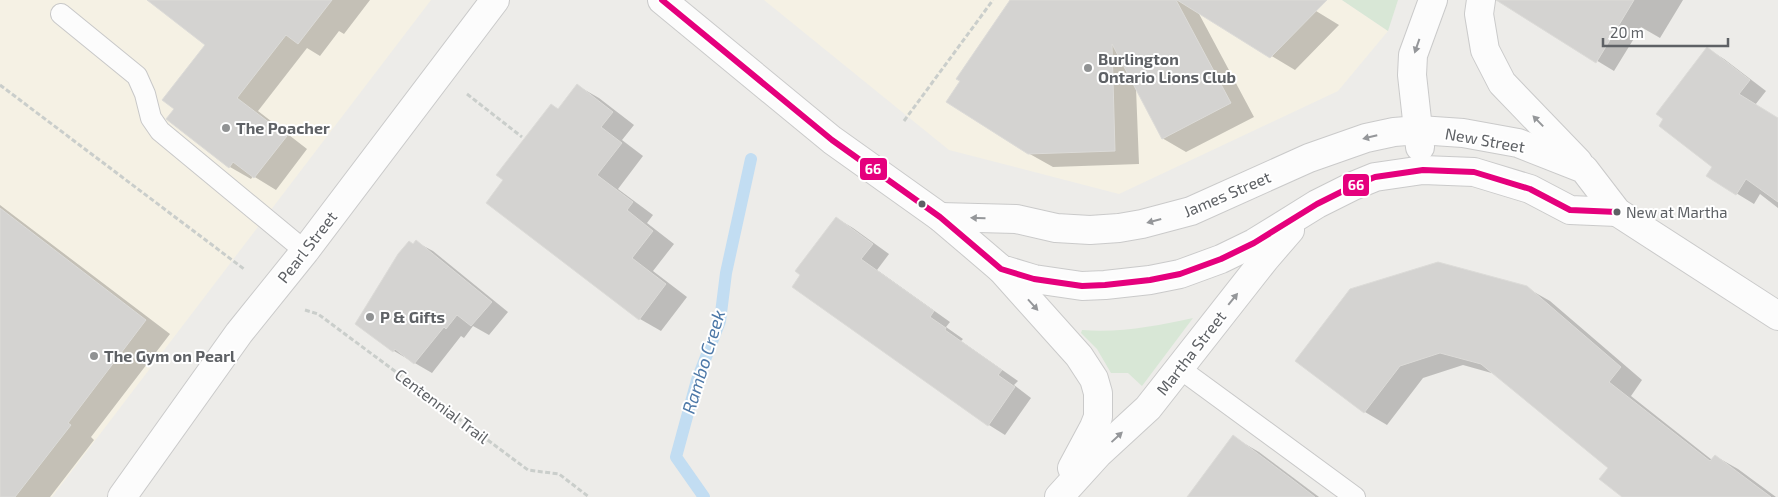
<svg xmlns="http://www.w3.org/2000/svg" width="1778" height="497" font-family="'Exo 2',sans-serif">
<style>
.commercial{fill:#f5f1e4}
.green{fill:#d8e7d6}
.shadow{fill:#0003}
.lines{fill:none;stroke-linecap:round;stroke-linejoin:round}
.stream{stroke:#c2ddf2;stroke-width:12}
.building{fill:#d4d3d1;stroke:#dcdbd8}
.lane-casing{stroke:#c8c8c8;stroke-width:22}
.secondary-casing{stroke:#cacaca;stroke-width:30}
.path{stroke:#cacecb;stroke-width:3;stroke-dasharray:5 2.5;stroke-linecap:butt}
.lane{stroke:#fcfcfc;stroke-width:20}
.secondary{stroke:#fcfcfc;stroke-width:28}
.bus-1-casing{stroke:#fff;stroke-width:10}
.bus-1{stroke:#e5007d;stroke-width:6}
.oneway{fill:#95979a}
.poi-dot{fill:#909293;stroke:#fff;stroke-width:2}
.bus-dot{fill:#5e6165;stroke:#fff;stroke-width:2}
.labels{text-anchor:middle;stroke-width:4;stroke-linejoin:round;paint-order:stroke}
.bus-label{font-size:15px;fill:#5e6165;stroke:#fff;text-anchor:start}
.poi-label{font-size:16px;font-weight:bold;fill:#5e6165;stroke:#fff;text-anchor:start}
.street-label{font-size:16px;fill:#5e6165;stroke:#fff}
.water-label{font-size:18px;font-style:italic;fill:#4d78a7;stroke:#fff}
.line-badge{stroke:#fff;stroke-width:2}
.badge-label{font-size:14px;text-anchor:middle;font-weight:bold;fill:#fff}
</style>
<rect width="100%" height="100%" fill="#edece9"/>
<g class="commercial">
<polygon points="0,0 431,0 52,497 0,497"/>
<polygon points="764,0 1342,0 1388,31 1338,91 1119,194 949,150"/>
</g>
<g class="green">
<polygon points="1342,0 1398,0 1388,31"/>
<path d="M1193,318L1142,386L1128,373H1111L1097,349L1081,333L1082,330C1120,333 1157,326 1193,318Z"/>
</g>
<g class="shadow">
<polygon points="149,0 370,0 344,34 339,31 320,56 307,48 258,111 307,149 276,190 253,176 251,179 230,167 176,109 207,44"/>
<polygon points="1012,0 1298,0 1339,25 1295,70 1198,12 1254,117 1186,152 1162,138 1136,88 1139,164 1053,167 1028,153"/>
<polygon points="1532,0 1683,0 1660,38 1641,27 1614,71 1523,16"/>
<polygon points="1708,49 1724,59 1766,91 1755,105 1778,119 1778,208 1760,194 1754,204 1708,176 1714,167"/>
<polygon points="578,86 599,98 634,125 622,140 643,156 618,189 653,215 647,223 674,244 653,271 687,297 661,331 640,319 559,110"/>
<polygon points="0,205 170,334 91,437 94,440 50,497 0,497"/>
<polygon points="836,218 853,228 889,254 877,270 950,322 946,327 963,339 961,341 1018,381 1014,385 1031,398 1005,435 989,425 794,286"/>
<polygon points="416,242 433,251 508,312 489,335 473,326 464,338 461,336 432,373 394,351 356,323"/>
<polygon points="1527,288 1550,301 1642,380 1631,396 1712,460 1715,456 1738,469 1776,497 1624,497 1610,468 1495,374 1463,365 1423,378 1387,425 1365,412 1297,361"/>
<polygon points="1233,437 1259,452 1319,497 1188,497"/>
</g>
<g class="lines">
<polyline class="stream" points="704,497 676,457 697,380 720,321 726,273 751,159"/>
</g>
<g class="building">
<polygon points="147,0 332,0 298,44 286,35 237,98 287,136 254,178 233,162 229,168 166,119 174,109 162,100 205,45"/>
<polygon points="1010,0 1176,0 1231,103 1162,139 1112,44 1115,151 1028,154 946,102 960,81 956,79"/>
<polygon points="1177,0 1327,0 1270,58"/>
<polygon points="1496,0 1634,0 1596,63"/>
<polygon points="1707,47 1750,80 1739,94 1778,118 1778,202 1746,179 1736,195 1706,176 1712,167 1659,126 1663,119 1656,114"/>
<polygon points="577,84 613,112 601,127 622,143 597,175 633,202 627,210 653,231 632,258 666,284 639,320 486,203 503,180 496,175 551,104 558,109"/>
<polygon points="0,208 146,320 68,423 71,425 15,497 0,497"/>
<polygon points="836,217 873,244 861,259 934,311 930,317 946,328 945,330 1002,370 998,375 1015,387 988,426 792,287 800,275 795,271"/>
<polygon points="416,240 492,302 471,326 457,315 446,329 444,327 414,364 395,349 393,352 355,324 398,254 409,241 413,244"/>
<polygon points="1438,262 1527,286 1621,367 1609,382 1710,461 1715,455 1771,497 1622,497 1599,479 1608,468 1481,364 1440,353 1400,366 1364,413 1295,361 1350,289"/>
<polygon points="1233,435 1289,477 1315,497 1187,497"/>
</g>
<g class="lines">
<g class="lane-casing">
<g id="lane">
<polyline points="61,14 137,76 145,94 151,118 160,131 305,251"/>
<polyline points="1179,368 1355,497"/>
</g>
</g>
<g class="secondary-casing">
<g id="secondary">
<polyline points="662,0 832,140 940,217 1001,269 1034,279 1082,286 1105,285 1150,280 1180,274 1221,259 1254,243 1317,204 1353,186 1375,177 1423,170 1474,172 1530,189 1570,210 1617,212"/>
<polyline points="1481,0 1479,14 1485,50 1502,83 1578,162"/>
<polyline points="1420,147 1412,75 1413,55 1433,0"/>
<polyline points="940,217 1016,219 1056,228 1090,230 1119,228 1142,224 1191,211 1309,158 1366,138 1394,132 1419,130 1463,133 1518,143 1584,169 1617,212 1778,316"/>
<polyline points="1001,269 1079,356 1094,379 1098,393 1098,417 1094,427 1072,468"/>
<polyline points="122,497 239,333 305,251 495,0"/>
<polyline points="1059,497 1098,454 1148,408 1265,259 1290,230"/>
</g>
</g>
<g class="path">
<polyline points="0,85 244,269"/>
<polyline points="467,94 522,137"/>
<polyline points="904,121 993,0"/>
<polyline points="305,310 318,314 528,470 559,474 589,497"/>
</g>
<use href="#lane" class="lane"/>
<use href="#secondary" class="secondary"/>
<g class="bus-1-casing">
<polyline id="bus-1" points="662,0 832,140 940,217 1001,269 1034,279 1082,286 1105,285 1150,280 1180,274 1221,259 1254,243 1317,204 1353,186 1375,177 1423,170 1474,172 1530,189 1570,210 1617,212"/>
</g>
<use href="#bus-1" class="bus-1"/>
</g>
<defs><path id="oneway-solid" d="M-6-.8H1V-3.2L6.5 0L1 3.2V.8H-6Z" transform="scale(1.25)"/></defs>
<g class="oneway">
<use href="#oneway-solid" transform="translate(1417 46) rotate(109)"/>
<use href="#oneway-solid" transform="translate(1538 121) rotate(-134)"/>
<use href="#oneway-solid" transform="translate(1370 137) rotate(166)"/>
<use href="#oneway-solid" transform="translate(978 218) rotate(-178)"/>
<use href="#oneway-solid" transform="translate(1154 221) rotate(165)"/>
<use href="#oneway-solid" transform="translate(1233 299) rotate(-51)"/>
<use href="#oneway-solid" transform="translate(1033 305) rotate(48)"/>
<use href="#oneway-solid" transform="translate(1117 437) rotate(-43)"/>
</g>
<g class="poi-dot">
<circle cx="1088" cy="68" r="5"/>
<circle cx="226" cy="128" r="5"/>
<circle cx="370" cy="317" r="5"/>
<circle cx="94" cy="356" r="5"/>
</g>
<g class="bus-dot">
<circle cx="922" cy="204" r="4.5"/>
<circle cx="1617" cy="212" r="4.5"/>
</g>
<g class="labels">
<g class="bus-label">
<text x="1626" y="218">New at Martha</text>
</g>
<g class="poi-label">
<text x="1098" y="65">Burlington<tspan x="1098" dy="18">Ontario Lions Club</tspan></text>
<text x="236" y="134">The Poacher</text>
<text x="380" y="323">P &amp; Gifts</text>
<text x="104" y="362">The Gym on Pearl</text>
</g>
<g class="street-label">
<text transform="translate(1485 140) rotate(10)" y="6">New Street</text>
<text transform="translate(1227 194) rotate(-23)" y="6">James Street</text>
<text transform="translate(307 247) rotate(-52)" y="6">Pearl Street</text>
<text transform="translate(1191 353) rotate(-52)" y="6">Martha Street</text>
<text transform="translate(442 406) rotate(37)" y="6">Centennial Trail</text>
</g>
<g class="water-label">
<text transform="translate(704 362) rotate(-73)" y="6">Rambo Creek</text>
</g>
</g>
<g class="line-badge">
<rect x="859" y="157" width="29" height="24" rx="5" fill="#e5007d"/>
<rect x="1342" y="173" width="28" height="24" rx="5" fill="#e5007d"/>
</g>
<g class="badge-label">
<text x="873" y="174">66</text>
<text x="1356" y="190">66</text>
</g>
<path d="M1603 38v8h125v-8" fill="none" stroke="#5e6165" stroke-width="2.5"/>
<text x="1610" y="38" font-size="15" fill="#5e6165" stroke="#ffffff" stroke-width="4" paint-order="stroke">20 m</text>
</svg>
